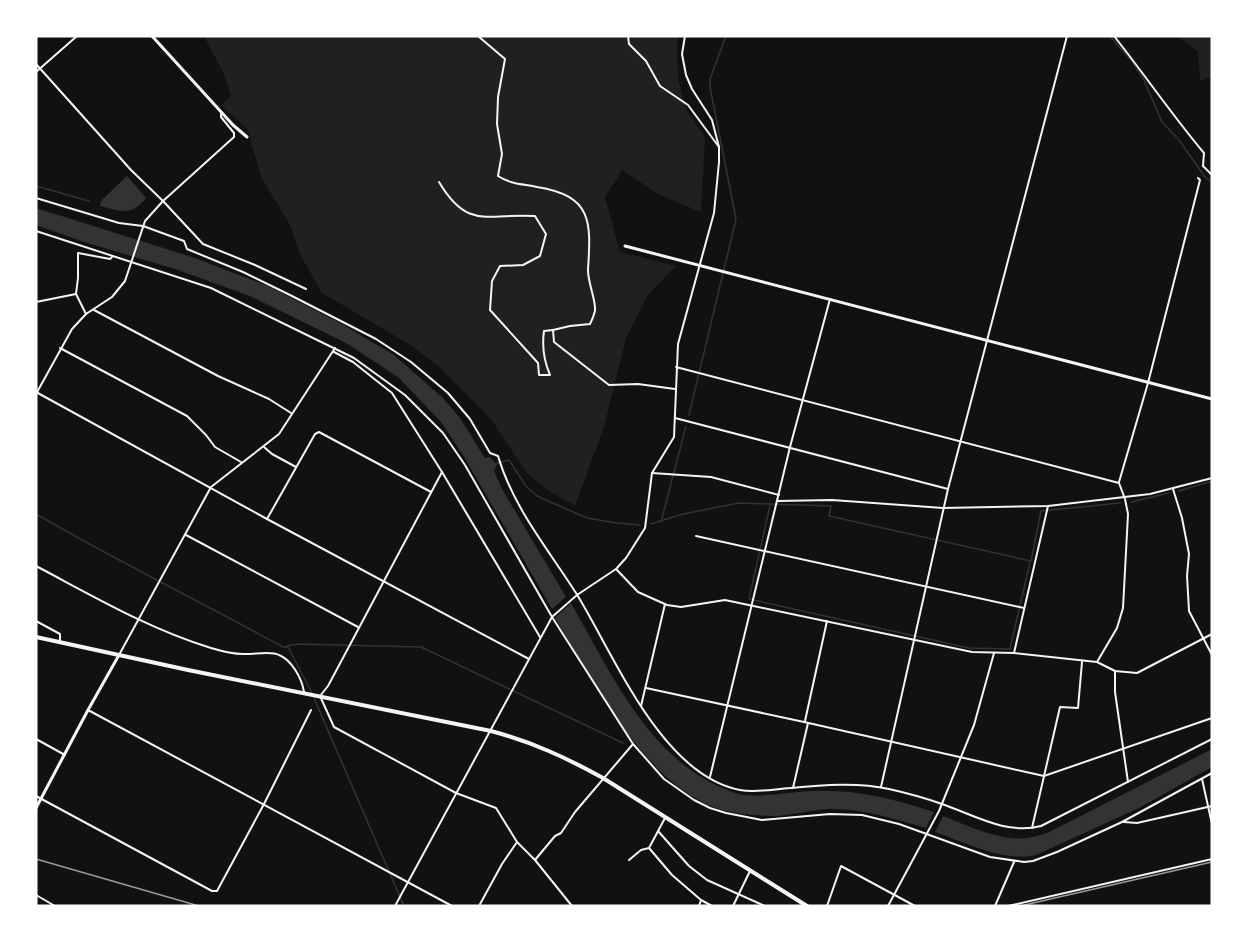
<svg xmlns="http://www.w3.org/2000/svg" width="1248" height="942" font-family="Overpass,sans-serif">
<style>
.green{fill:#202020}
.water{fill:#333}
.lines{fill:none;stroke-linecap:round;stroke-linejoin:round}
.stream{stroke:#333;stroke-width:1.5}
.minor{stroke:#f5f5f5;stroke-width:2}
.tertiary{stroke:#f5f5f5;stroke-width:3}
.primary{stroke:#f5f5f5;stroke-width:4}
.rail{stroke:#9a9a9a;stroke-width:1.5}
</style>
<rect width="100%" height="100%" fill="#111"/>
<g class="green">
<polygon points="204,36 679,36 677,43 678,80 687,111 705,137 701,212 658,194 622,170 605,197 620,252 676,266 648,295 626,338 604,427 575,506 546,489 526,472 491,419 436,364 409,344 322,293 301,256 289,223 261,177 248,130 221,105 231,96 223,72"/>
<polygon points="1177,36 1212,36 1212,77 1200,81 1198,51"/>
</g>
<g class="water">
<path d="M127,176L146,198C131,217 121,211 100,206L101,201Z"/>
<polygon points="36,208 195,258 268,286 342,324 394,355 443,398 460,418 485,458 490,457 497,465 494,471 502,489 566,597 552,609 463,455 441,422 398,377 346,343 250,296 175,269 84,242 36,225"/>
<path d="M571,603C609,669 646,754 720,787C728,790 737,795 746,795C767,797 789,792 810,791C856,789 891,798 934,812L926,828C894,819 862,808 828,809C808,810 788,817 769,816C753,815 734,814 719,809C645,785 594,682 555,618Z"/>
<path d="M1212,749V767L1139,808L1036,855C1002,862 967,843 935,832L943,816C972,827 1006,845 1037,836C1046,834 1055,829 1063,825Z"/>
</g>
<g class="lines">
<g class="stream">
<polyline points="1110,36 1131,60 1143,78 1162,122 1179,140 1205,177 1212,182"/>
<polyline points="36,186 89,201"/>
<polyline points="689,415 736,219 710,87 710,79 726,36"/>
<polyline points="494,464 509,460 526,486 537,496 587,518 617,523 640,525"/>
<polyline points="1179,491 1212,481"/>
<polyline points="1131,502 1169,493"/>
<polyline points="770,505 749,599 969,648 1010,649 1030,562"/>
<path d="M36,514C117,561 201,602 283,647H288L312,693"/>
<polyline points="661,522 686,426"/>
<polyline points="651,524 683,514 739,503 831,506 829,516 1031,561 1041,511 1120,503"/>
<polyline points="287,646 298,644 421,647 623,743"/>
<polyline points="314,698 404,906"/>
</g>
<g class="minor">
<path d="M478,36L505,59L498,97L497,124L502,154L498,176C510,184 523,184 537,187C593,196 591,222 588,270C588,284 596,299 595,311C594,315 592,320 590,324L570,326L553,330L554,342L609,385L638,384L675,389"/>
<polyline points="628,36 629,44 646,61 660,86 688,105 719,147"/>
<path d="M1114,36C1145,75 1172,115 1204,153L1203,166L1212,175"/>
<polyline points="36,64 131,170 163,201 203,244 255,265 306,289"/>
<polyline points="36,72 77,36"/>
<path d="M439,182C468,231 488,213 535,216L546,234L540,256L523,265L500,266L492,281L490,310L538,363L539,375H550C544,361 542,345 544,331L553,330"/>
<path d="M36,198L119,223L143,226L184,241L187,249L243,272L290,295L376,339L411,362L448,393L470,419L490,453L498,456C513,507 548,549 576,593C614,654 661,775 740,790C756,793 774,789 790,788C822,785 858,782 889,789C907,793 925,798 942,804C974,815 1006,835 1041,826L1212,739"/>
<polyline points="36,231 211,288 354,358 405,395 443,433 465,465 552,617 633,744 664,779 694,800 710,808 726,813 762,820 830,814 862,815 899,824 990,857 1024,862 1033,861 1057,852 1122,822 1212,773"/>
<polyline points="36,302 76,294"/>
<polyline points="94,310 218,376 269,399 291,413"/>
<polyline points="86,314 76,294 78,278 78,253 110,259 112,257"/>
<polyline points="60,348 187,416 206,435 215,447 241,462"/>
<polyline points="334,352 353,362 392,393 442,472 540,637"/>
<polyline points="676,367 1119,483 1125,499 1128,514 1123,608 1117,628 1097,662"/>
<polyline points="36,392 267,519 529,659"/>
<polyline points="36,394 72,329 86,314 112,297 125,281 145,221 163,201 234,137 234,133 221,117 221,114"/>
<polyline points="675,418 948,489"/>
<polyline points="264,447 272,454 296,467"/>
<polyline points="442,472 328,686 320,696 334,727 456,793 496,808 517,842 535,860 572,906"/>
<polyline points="652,473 711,477 779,495"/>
<polyline points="1119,482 1148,383 1200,180 1198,178"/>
<polyline points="1173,489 1182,518 1189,554 1187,576 1189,611 1212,655"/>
<polyline points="777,501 832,500 943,508 1048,506 1150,494 1212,478"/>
<polyline points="267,519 315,434 319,432 431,492"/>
<polyline points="186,535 358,627"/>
<polyline points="696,536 1024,608"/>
<path d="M36,566C93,596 149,629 211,648C221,651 233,654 243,654C253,655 270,650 279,655C292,660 302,679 304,692"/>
<polyline points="616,569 638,592 667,605 681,607 725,600 972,652 1014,653 1048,506"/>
<polyline points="36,621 60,634 60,642"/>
<polyline points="1014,653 1097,662 1115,671 1137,673 1212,634"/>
<polyline points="119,655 211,487 279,434 335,348"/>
<polyline points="1115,672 1115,692 1128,782"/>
<polyline points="646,688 804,722 1044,776 1212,718"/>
<polyline points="641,706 665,604"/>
<polyline points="88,710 452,906"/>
<polyline points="805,721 827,621"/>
<polyline points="36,739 65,755"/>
<polyline points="710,777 790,447 830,299"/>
<polyline points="1202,779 1212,824"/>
<polyline points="881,787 948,489 1067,36"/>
<polyline points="793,788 808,723"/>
<polyline points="36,796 212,891 217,891 264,804 311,710"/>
<polyline points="1124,822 1137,823 1212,806"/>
<polyline points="1032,828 1060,707 1078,708 1082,662"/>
<polyline points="658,831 689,866 707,880 765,906"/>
<polyline points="649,848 672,875 701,900"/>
<polyline points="535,860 555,836 561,833 575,812 633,744"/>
<polyline points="629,860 641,850 649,848 665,818"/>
<polyline points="36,895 55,906"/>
<polyline points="395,906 552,617 577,595 616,569 626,558 645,528 652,473 674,437 678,344 714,213 719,162 719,147 712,120 692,89 686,75 682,54 685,36"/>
<polyline points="479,906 502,864 517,842"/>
<polyline points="699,906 701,900 712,906"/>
<polyline points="733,906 750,871"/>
<polyline points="827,906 841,866 915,906"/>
<polyline points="888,906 939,811 974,725 994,653"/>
<polyline points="995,906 1014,862"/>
<polyline points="1008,906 1212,859"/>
</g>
<g class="tertiary">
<polyline points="152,36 233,125 247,137"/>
<polyline points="625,246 1212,399"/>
<polyline points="36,808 88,710 119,655"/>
</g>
<path class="primary" d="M36,637L188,670L491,731C532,742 565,757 603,778L807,906"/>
<g class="rail">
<polyline points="36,859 199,906"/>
<polyline points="1020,906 1212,862"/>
</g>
</g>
<rect width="1248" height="942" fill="none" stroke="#ffffff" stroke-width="75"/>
</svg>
